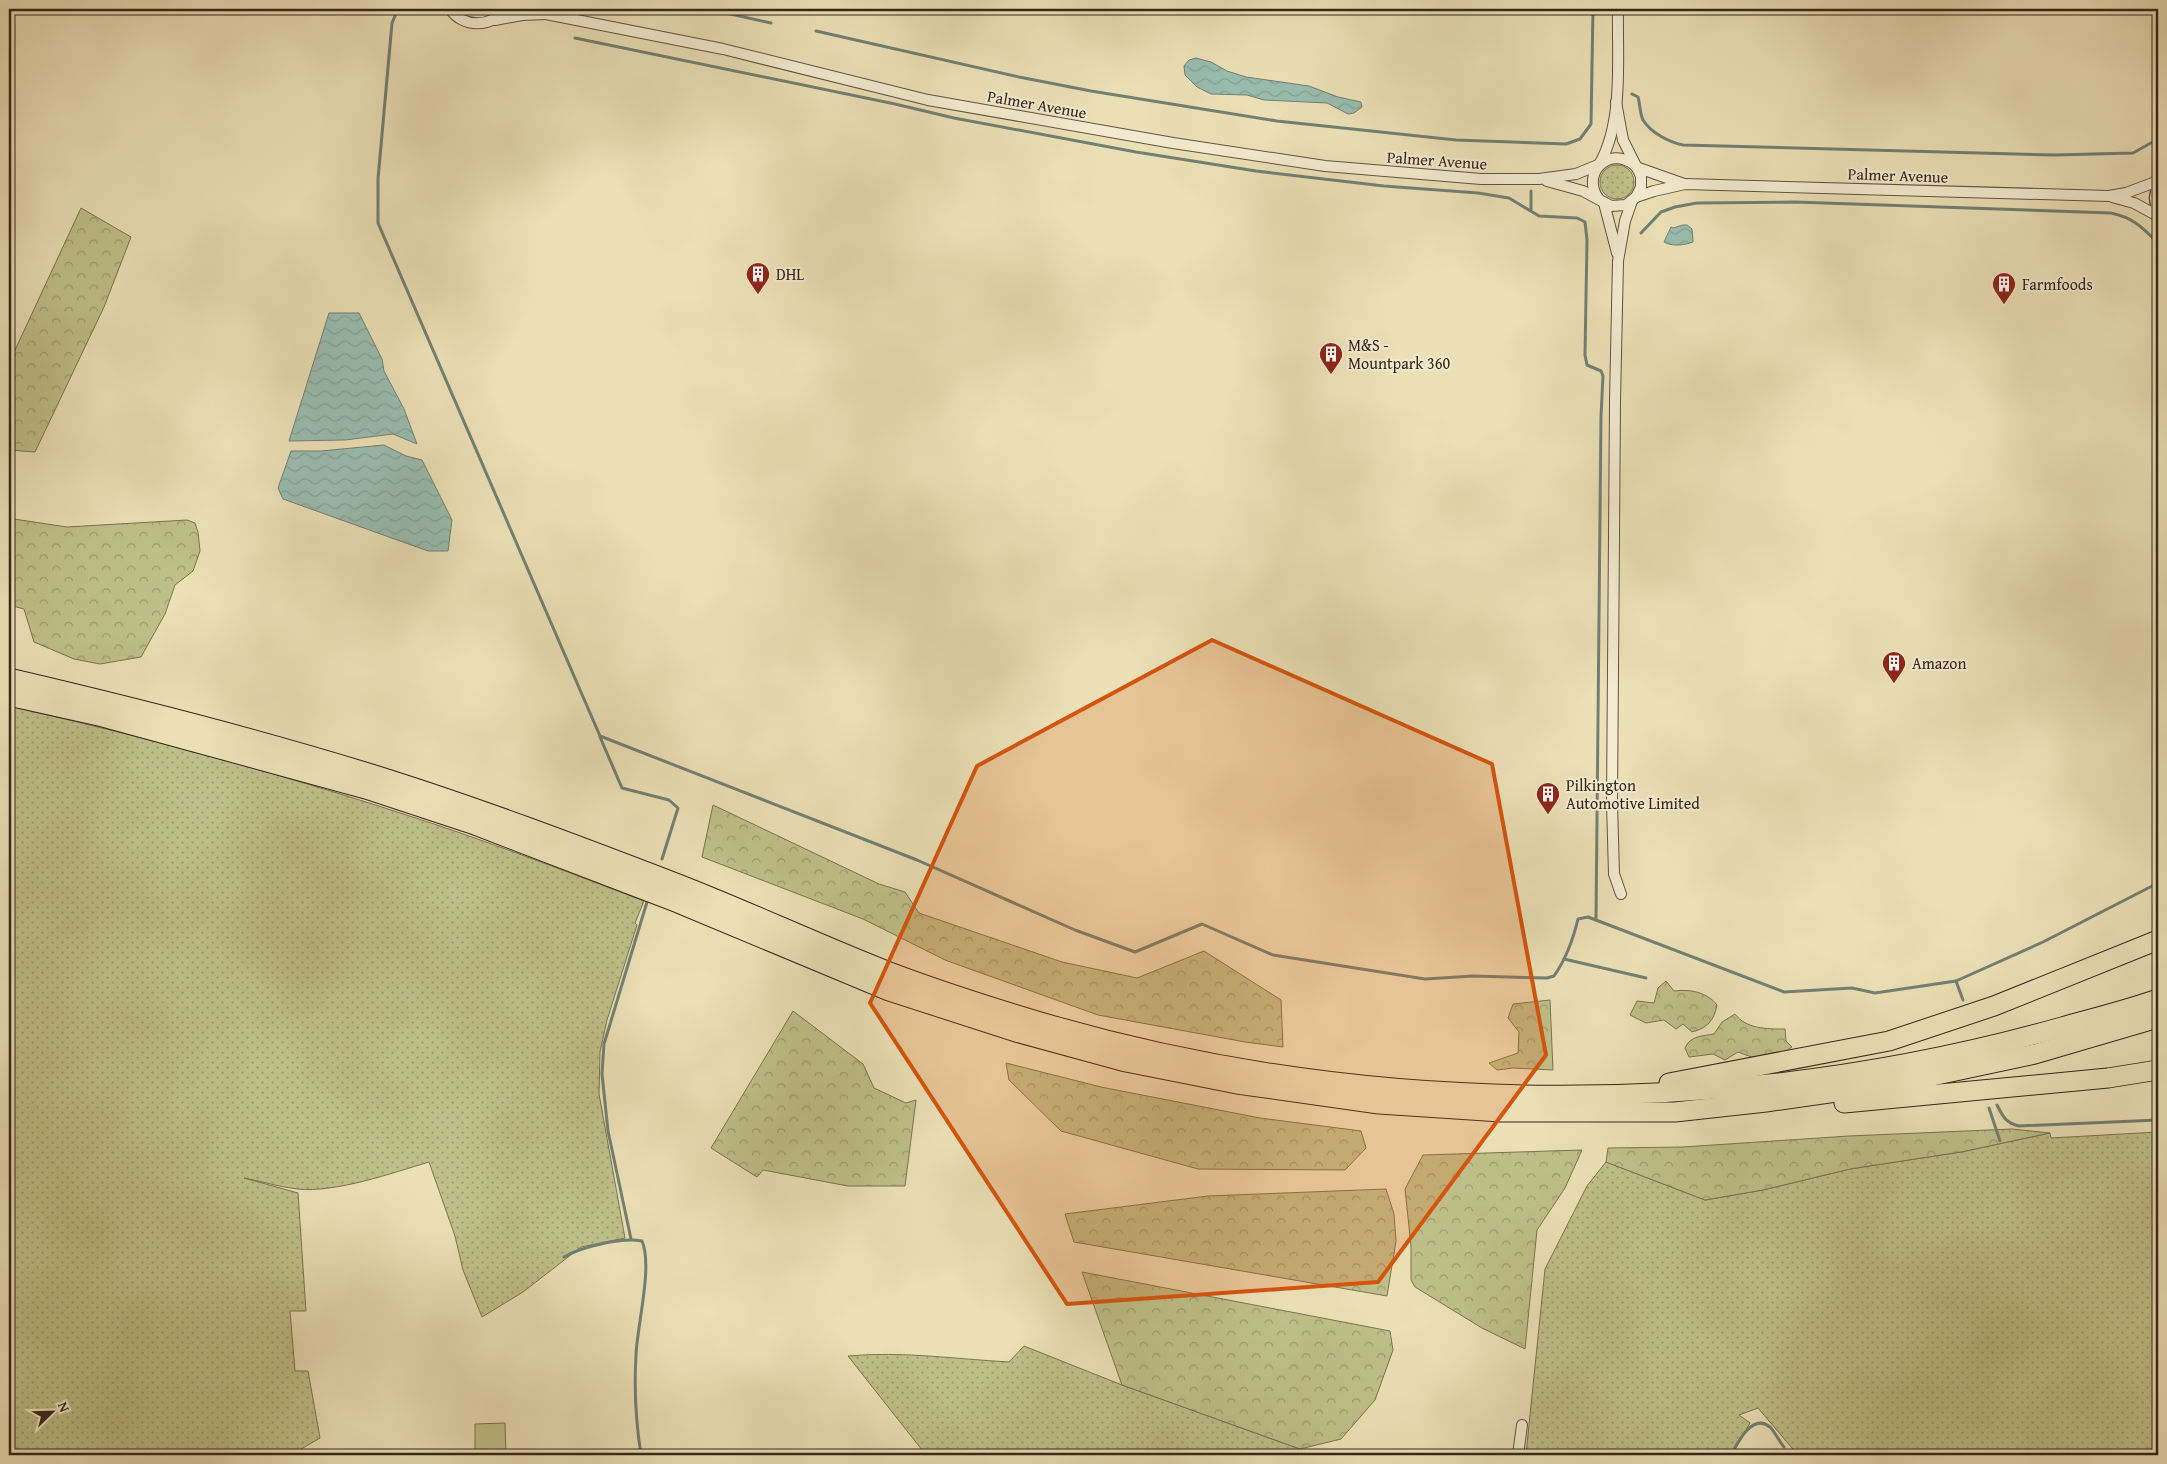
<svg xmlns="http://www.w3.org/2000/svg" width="2167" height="1464" font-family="'Gentium Book Plus',serif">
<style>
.grass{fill:url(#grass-dots);stroke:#7a7352}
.forest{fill:url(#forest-crowns);stroke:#7a7352}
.park{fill:#bfc089;stroke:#7a7352}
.water{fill:url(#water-waves);stroke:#718175}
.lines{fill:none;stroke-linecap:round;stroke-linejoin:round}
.stream{stroke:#718175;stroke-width:3}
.minor-casing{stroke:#635443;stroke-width:12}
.tertiary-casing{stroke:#635443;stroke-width:15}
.motorway-casing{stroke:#35261c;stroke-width:21}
.minor{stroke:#f3ebd0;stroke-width:10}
.tertiary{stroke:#f3ebd0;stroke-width:12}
.motorway{stroke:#ece0b7;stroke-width:19}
.marked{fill:#d6540e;fill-opacity:0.2;stroke:#d6540e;stroke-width:4;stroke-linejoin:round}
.labels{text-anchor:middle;stroke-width:4;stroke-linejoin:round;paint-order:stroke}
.street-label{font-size:16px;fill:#35261c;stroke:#f3ebd0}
.poi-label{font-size:16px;fill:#35261c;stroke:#f3ebd0;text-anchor:start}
</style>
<defs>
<pattern id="grass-dots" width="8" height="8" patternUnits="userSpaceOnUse" patternTransform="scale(1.25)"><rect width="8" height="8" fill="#bfc089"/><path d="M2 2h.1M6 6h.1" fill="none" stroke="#9c9c6f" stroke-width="1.8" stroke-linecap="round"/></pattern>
<pattern id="forest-crowns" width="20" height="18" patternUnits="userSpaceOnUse" patternTransform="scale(1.25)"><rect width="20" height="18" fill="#bfc089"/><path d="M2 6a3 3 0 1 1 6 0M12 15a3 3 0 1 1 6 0" fill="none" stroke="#9c9c6f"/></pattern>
<pattern id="water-waves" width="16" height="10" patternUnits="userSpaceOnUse" patternTransform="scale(1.25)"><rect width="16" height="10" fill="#99bdb0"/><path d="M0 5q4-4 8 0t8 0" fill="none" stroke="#84a297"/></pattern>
</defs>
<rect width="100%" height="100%" fill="#ece0b7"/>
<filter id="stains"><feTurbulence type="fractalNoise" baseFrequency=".004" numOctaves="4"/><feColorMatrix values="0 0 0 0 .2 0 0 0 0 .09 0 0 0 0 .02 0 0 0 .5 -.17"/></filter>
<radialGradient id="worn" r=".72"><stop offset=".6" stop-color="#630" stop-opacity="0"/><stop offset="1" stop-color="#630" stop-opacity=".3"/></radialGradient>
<g class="grass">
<path d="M462,9H492C482,16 472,16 462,9Z"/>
<circle cx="1617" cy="182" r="17"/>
<path d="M9,706C151,738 293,777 431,823C503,847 573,874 644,901L635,923L637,925L607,1020L600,1052L599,1094L625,1238L581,1247L523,1292L482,1317L463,1270L455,1236L429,1162C392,1173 336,1193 297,1189C279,1187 261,1181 244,1178L298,1193L306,1311H290L295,1371H308L320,1438L291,1455H9Z"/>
<polygon points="2158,1132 2158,1455 1798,1455 1758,1408 1739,1415 1750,1423 1732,1455 1526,1454 1545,1269 1587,1186 1606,1162 1705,1200 1763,1190 1850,1169 1961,1152 2050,1133 2051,1138"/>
<path d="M1024,1346L1122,1385L1300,1449L1307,1455H926L848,1356C902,1351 955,1359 1009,1362Z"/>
</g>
<g class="forest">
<polygon points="81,208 131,237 104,307 35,452 9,450 9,363"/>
<polygon points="14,519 67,527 187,520 195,523 198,532 200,551 193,571 175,585 165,614 141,657 100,664 74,659 34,642 24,609 9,605 9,520"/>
<polygon points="713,805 879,884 905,892 919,913 1062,962 1137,978 1204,951 1281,1000 1283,1047 1245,1042 1098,1015 945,960 863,919 702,857"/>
<path d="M1666,981L1674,991C1690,989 1707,992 1717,1005C1714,1021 1707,1028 1692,1032L1683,1024L1676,1029L1664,1020L1646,1023L1630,1015L1637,1001L1654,1003L1658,988Z"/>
<polygon points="1550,1000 1553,1070 1513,1068 1497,1070 1489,1063 1518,1053 1519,1032 1508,1018 1513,1004"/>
<polygon points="793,1011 863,1064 874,1088 906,1103 916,1100 905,1186 848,1186 763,1170 757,1177 711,1148"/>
<path d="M1735,1014C1746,1029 1767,1029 1785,1029L1786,1041L1792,1047L1783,1053L1757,1059L1738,1052L1725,1060L1713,1054L1689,1057L1685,1048C1690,1036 1702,1036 1714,1034L1722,1022Z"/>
<polygon points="1006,1063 1101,1087 1260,1118 1361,1131 1366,1148 1345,1170 1198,1169 1061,1131 1009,1080"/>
<polygon points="2012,1129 2050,1133 1961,1152 1850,1169 1763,1190 1705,1200 1606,1162 1608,1148 1683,1147 1849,1136"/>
<polygon points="1582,1150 1565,1188 1537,1230 1525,1349 1482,1328 1415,1287 1411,1280 1411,1246 1405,1189 1423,1155"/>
<polygon points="1386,1189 1394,1214 1396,1241 1387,1296 1074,1242 1065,1214 1208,1196"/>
<polygon points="1082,1272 1390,1331 1393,1350 1375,1400 1341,1439 1300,1449 1122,1385"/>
</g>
<polygon class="park" points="505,1423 506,1455 475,1455 475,1424"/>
<g class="water">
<polygon points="1196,58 1211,62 1227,71 1246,77 1309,86 1338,97 1361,102 1362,107 1354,113 1348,114 1327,103 1264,100 1247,95 1211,94 1197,87 1185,75 1184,66 1189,60"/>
<path d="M1683,225H1687L1692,229L1693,242C1685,245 1672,247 1664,242L1671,227L1673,228Z"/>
<polygon points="329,313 359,313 382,359 384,371 404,409 417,444 393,434 345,440 289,441"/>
<polygon points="384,445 406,456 422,460 452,520 448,551 428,551 283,499 278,488 291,451 321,451"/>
</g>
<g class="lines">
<g class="stream">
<path d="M398,9L392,23L378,179V223L600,736L917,860L1075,930L1135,952L1202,924L1273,955L1425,979L1473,976L1547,978L1554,976C1566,959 1573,940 1578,919L1588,917L1784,992L1852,988L1875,993L1956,981L2043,942L2158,883"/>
<polyline points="708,9 771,23"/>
<polyline points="816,31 1019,77 1091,91 1277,121 1456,140 1566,144 1580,139 1591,124 1593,9"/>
<polyline points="575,38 895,104 954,118 1136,152 1256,171 1384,186 1478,193 1509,198 1539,216 1577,218 1585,222 1587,240 1585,355 1587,365 1601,371 1603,376 1601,416 1596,920"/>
<path d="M1632,94L1638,97C1640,104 1640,114 1643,120C1651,133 1669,142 1683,145L2055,155L2133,153L2158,139"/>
<polyline points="1531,191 1531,210"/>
<path d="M1641,233L1661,212L1675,207L1697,203L1795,202L2111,213C2134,218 2142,227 2158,243"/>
<polyline points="600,737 622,788 669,800 678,808 662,859"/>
<polyline points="1564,959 1646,978"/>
<polyline points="1956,981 1963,1000"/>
<path d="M1997,1105C2003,1117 2006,1123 2019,1126L2158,1120"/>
<polyline points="1989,1108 2000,1141"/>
<polyline points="631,1239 608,1131 602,1074 604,1044 647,902"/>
<path d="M564,1257C581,1247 622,1237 642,1241C653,1266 637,1326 636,1355C634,1388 636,1423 641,1455"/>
<polyline points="1788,1452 1792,1455"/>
<path d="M1731,1455C1737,1444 1752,1412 1770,1427C1775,1432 1779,1441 1784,1447"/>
</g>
<g class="minor-casing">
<g id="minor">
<path d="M450,9C463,28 491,28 505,9"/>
<polyline points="540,9 546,14 723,49 928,100 1173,143 1325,166 1481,179 1539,179 1576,174 1598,165"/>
<polyline points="495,20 522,15 546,14"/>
<path d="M1600,163C1624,120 1617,57 1618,9"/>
<polyline points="1636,167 1684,184"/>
<polyline points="1547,181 1583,191 1611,206 1626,205 1636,197 1641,187 1641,176 1623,140 1616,102"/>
<polyline points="1636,197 1654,191 1685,184 2109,196 2126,193 2158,181"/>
<polyline points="2112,197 2134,203 2158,216"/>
<path d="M1598,198C1581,173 1609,146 1633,164"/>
<polyline points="1604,203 1617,253"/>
<polyline points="1621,894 1614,874 1612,803 1615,401 1618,261 1625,221 1632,201"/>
<polyline points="1518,1455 1522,1425"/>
</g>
</g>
<g class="tertiary-casing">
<polyline id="tertiary" points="2158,187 2156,198 2158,210"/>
</g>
<g class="motorway-casing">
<g id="motorway">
<path d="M9,678C129,706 248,736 365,772C472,805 577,845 681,885C750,912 818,944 887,971C929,987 972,1001 1014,1014C1348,1118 1726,1122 2062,1027C2094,1018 2127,1010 2158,999"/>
<polyline points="9,696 103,717 366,789 472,824 678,903 889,991 1016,1032 1126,1062 1237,1084 1379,1104 1501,1112 1675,1112 1766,1102 1899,1083 2035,1054 2158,1018"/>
<polyline points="1669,1083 1889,1041 1994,1006 2158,940"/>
<polyline points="1844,1103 2108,1078 2158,1070"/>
</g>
</g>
<use href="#minor" class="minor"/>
<use href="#tertiary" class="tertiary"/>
<use href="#motorway" class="motorway"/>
</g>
<path class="marked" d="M1212,640L1492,764L1546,1055L1378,1282L1067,1304L870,1003L977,766Z"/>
<defs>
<g id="building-pin" transform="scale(1.25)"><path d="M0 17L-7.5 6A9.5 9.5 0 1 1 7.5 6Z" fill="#8f2418" stroke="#f3ebd0"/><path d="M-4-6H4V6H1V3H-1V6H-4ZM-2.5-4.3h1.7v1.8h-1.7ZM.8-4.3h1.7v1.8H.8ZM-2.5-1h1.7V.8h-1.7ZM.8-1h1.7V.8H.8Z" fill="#fff"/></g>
</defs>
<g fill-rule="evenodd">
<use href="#building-pin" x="758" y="274"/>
<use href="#building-pin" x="2004" y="284"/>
<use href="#building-pin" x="1331" y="354"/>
<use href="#building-pin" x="1894" y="663"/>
<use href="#building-pin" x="1548" y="794"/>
</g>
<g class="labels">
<g class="street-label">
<text transform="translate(1037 104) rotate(10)" y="6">Palmer Avenue</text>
<text transform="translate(1437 160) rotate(4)" y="6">Palmer Avenue</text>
<text transform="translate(1898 175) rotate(2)" y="6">Palmer Avenue</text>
</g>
<g class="poi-label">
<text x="776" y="280">DHL</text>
<text x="2022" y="290">Farmfoods</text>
<text x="1348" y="351">M&amp;S -<tspan x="1348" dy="18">Mountpark 360</tspan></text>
<text x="1912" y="669">Amazon</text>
<text x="1566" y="791">Pilkington<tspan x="1566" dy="18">Automotive Limited</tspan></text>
</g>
</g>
<rect width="2167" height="1464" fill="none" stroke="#ece0b7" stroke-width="30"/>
<rect x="10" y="10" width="2147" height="1444" fill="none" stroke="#35261c" stroke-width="2.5"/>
<rect x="15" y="15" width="2137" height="1434" fill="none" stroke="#35261c"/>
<g transform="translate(52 1412) rotate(67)" stroke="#f3ebd0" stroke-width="4" paint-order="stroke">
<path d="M0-4L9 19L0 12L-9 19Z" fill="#35261c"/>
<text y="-8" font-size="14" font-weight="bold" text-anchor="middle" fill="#35261c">N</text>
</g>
<rect width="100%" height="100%" filter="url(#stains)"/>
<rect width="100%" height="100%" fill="url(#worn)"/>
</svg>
